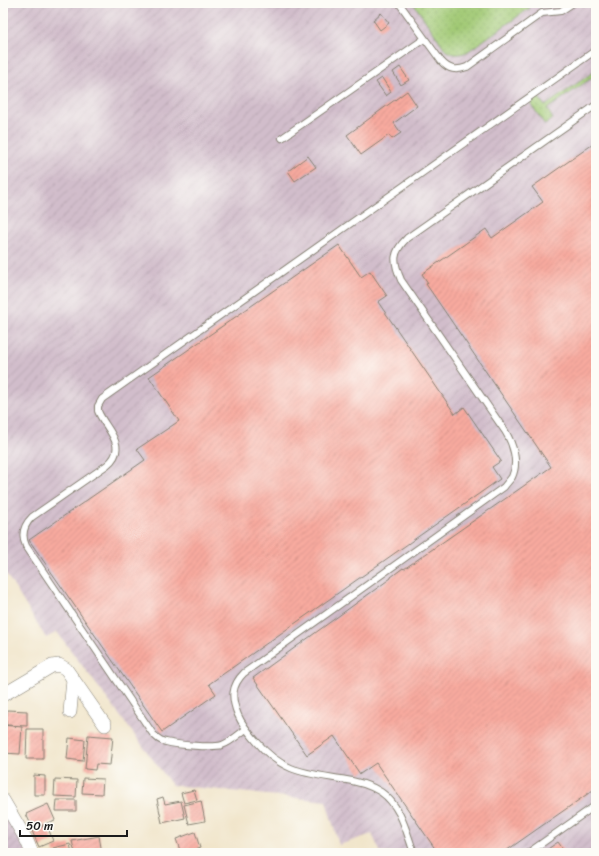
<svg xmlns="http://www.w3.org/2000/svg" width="599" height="856" font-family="Sriracha,sans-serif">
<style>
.industrial{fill:url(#industrial-furrows)}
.grass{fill:url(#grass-dots);stroke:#5e7248}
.building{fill:url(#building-hatch)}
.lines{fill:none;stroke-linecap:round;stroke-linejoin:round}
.service-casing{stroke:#868073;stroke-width:8}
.minor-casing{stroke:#868073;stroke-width:14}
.service{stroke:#fff;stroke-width:6}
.minor{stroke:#fff;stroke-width:13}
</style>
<defs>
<pattern id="industrial-furrows" width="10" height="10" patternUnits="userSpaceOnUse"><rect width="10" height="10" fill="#d1bdcb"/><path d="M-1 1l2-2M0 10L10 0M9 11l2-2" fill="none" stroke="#b3a2ae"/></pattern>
<pattern id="grass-dots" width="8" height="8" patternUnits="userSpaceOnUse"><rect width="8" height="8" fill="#a1c975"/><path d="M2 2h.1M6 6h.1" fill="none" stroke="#8aac65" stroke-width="1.8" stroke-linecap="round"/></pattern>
<pattern id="building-hatch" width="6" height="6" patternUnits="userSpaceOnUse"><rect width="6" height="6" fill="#f8aa9f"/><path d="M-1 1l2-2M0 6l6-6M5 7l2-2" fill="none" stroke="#d49288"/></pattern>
</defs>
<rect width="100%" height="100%" fill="#fdfcf7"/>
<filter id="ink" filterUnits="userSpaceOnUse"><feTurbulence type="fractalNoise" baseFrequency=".025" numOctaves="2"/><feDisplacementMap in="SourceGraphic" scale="8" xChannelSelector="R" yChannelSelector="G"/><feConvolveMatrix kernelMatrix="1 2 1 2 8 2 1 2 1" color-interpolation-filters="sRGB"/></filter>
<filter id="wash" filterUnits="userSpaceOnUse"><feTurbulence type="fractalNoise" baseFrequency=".012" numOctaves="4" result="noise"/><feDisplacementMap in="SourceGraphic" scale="16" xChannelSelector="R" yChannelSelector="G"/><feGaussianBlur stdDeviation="0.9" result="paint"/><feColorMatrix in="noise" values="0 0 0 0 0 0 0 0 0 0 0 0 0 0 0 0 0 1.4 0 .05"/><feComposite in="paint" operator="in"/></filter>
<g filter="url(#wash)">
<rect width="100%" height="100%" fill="#f1e5ca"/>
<g class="industrial">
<polygon points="3,3 596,3 596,853 381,853 372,834 339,845 326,801 172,785 57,632 46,638 3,569"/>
<polygon points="3,810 28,853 3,853"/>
</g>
<g class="grass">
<path d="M413,3H527L530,8L467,52C459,55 451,56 445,49Z"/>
<polygon points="596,70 596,75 547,109 553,119 545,125 529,101 537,95 545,106"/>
</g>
<g id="blocks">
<g class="building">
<polygon points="381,13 389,23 380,30 373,20"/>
<polygon points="400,67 409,80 401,85 393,72"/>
<polygon points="382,78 391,92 386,96 376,82"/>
<polygon points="407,91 417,106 394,123 401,133 392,139 389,135 361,155 347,135"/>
<polygon points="596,142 596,788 503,853 438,853 376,763 360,774 334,736 307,755 253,678 391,578 391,577 403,568 404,569 551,467 426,284 428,283 422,274 486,229 492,238 543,202 532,187"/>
<polygon points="308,156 316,167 295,181 288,171"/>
<polygon points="339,245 361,277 370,271 387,296 378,302 455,414 464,407 501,461 492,467 500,479 209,684 216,694 162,732 29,540 145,460 137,449 179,421 149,377"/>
<polygon points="7,710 27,711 27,726 6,725"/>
<polygon points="3,725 22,727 20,754 3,753"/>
<polygon points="27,729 43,729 43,759 26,759"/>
<polygon points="88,735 113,737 110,765 96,764 95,770 85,769"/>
<polygon points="69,738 85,740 83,761 67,759"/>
<polygon points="34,775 45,776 45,795 34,795"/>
<polygon points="83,778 103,779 102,794 82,793"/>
<polygon points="55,779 77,780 76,797 54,796"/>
<polygon points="194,790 197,800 184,803 181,793"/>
<polygon points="163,797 165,804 181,801 185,818 162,823 157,799"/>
<polygon points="57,800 76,800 76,811 56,811"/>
<polygon points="201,801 205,821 189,824 184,805"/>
<polygon points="48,804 55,820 33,829 26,814"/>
<polygon points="47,825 53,841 39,847 32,831"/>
<polygon points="195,832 200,848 186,853 181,853 176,839"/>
<polygon points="99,836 102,853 75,853 72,841"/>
<polygon points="558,842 566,853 542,853"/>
<polygon points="70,844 72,853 54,853 53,848"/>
</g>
</g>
</g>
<g filter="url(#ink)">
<use href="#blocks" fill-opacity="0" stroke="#868073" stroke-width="1"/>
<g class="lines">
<g class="service-casing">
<g id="service">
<path d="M399,3L441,61C449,70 456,71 467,67L542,13L561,11L573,3"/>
<polyline points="282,138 424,39"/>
<path d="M246,729C239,734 231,742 222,745C213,748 177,745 166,742C160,741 157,738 153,734L26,546C21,535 23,526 32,517L107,465C130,446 105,429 98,411V406L102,399L596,50"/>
<path d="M414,853C406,831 401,806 381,792C369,784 355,781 341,779C305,773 282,772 257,742C250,734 242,725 238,715C231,698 231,686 244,673L504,487C506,484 510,480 512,477C519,462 513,444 505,431L401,280C393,261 392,253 407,238L596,105"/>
<polyline points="528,853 596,805"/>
</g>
</g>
<g class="minor-casing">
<g id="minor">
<polyline points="3,695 52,666 59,665 66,669 105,725"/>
<polyline points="70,712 73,679"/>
<polyline points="3,800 27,841 32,853"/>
</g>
</g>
<use href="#service" class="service"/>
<use href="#minor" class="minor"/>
</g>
</g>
<rect width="599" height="856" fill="none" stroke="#fdfcf7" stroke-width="16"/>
<path d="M20 830v6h107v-6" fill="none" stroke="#1c1c1c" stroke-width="2"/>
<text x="26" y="830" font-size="12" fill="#1c1c1c" stroke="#fdfcf7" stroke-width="3" paint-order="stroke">50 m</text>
</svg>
